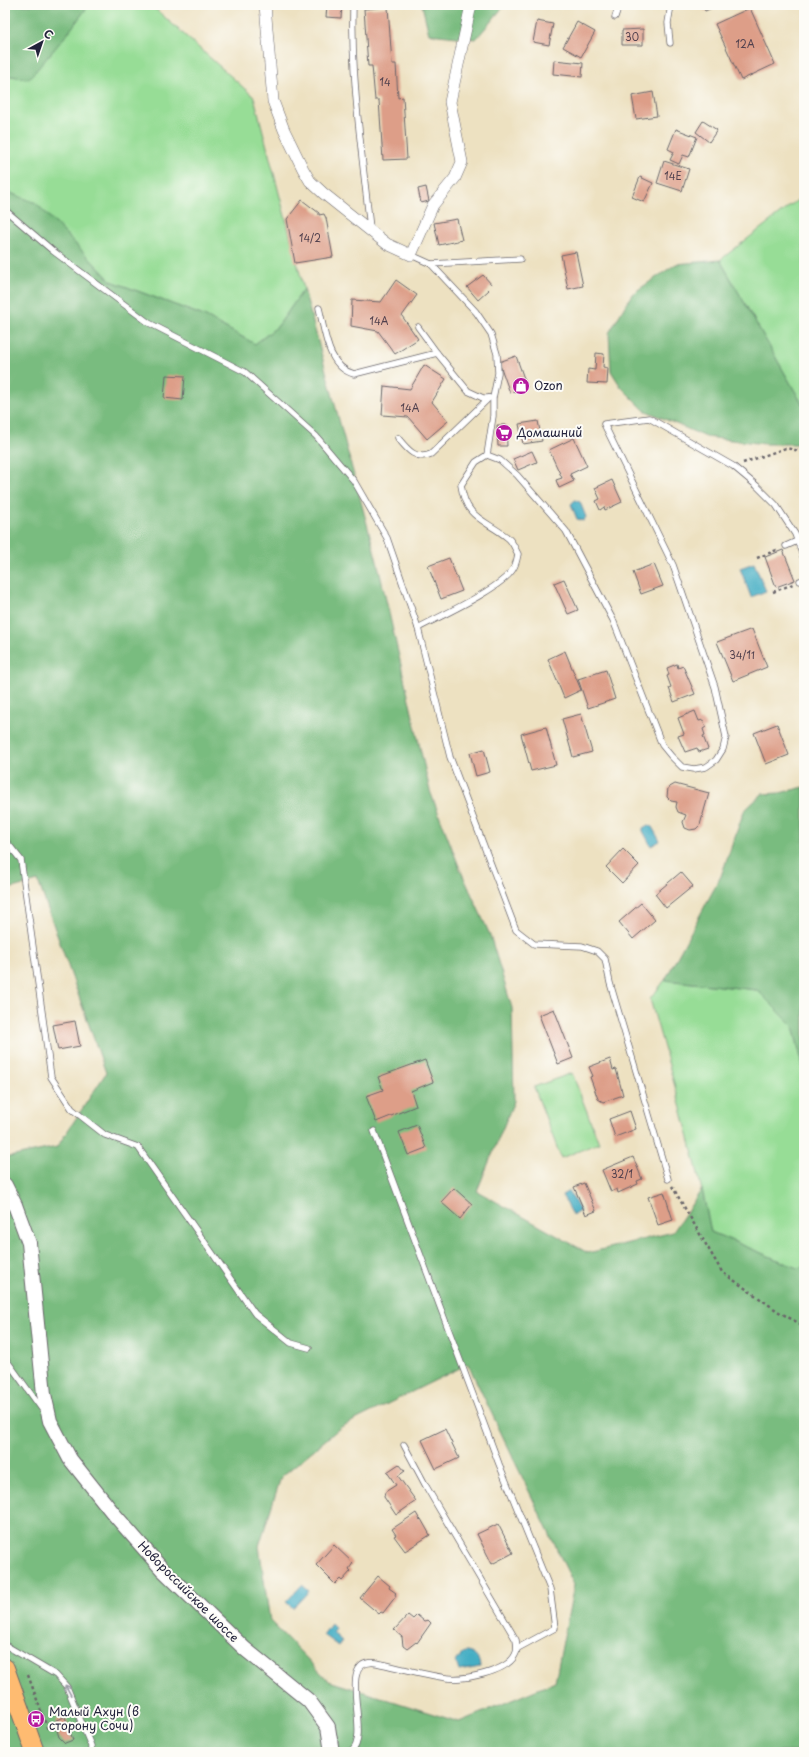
<svg xmlns="http://www.w3.org/2000/svg" width="809" height="1757" font-family="'Playpen Sans',sans-serif">
<style>
.green{fill:#97dd96;stroke:#5c8068}
.forest{fill:#79bc7f;stroke:#4e6f5d;fill-rule:evenodd}
.water{fill:#45aec4;stroke:#346880}
.building{fill:#dd9e88}
.lines{fill:none;stroke-linecap:round;stroke-linejoin:round}
.service-casing{stroke:#69656a;stroke-width:7}
.minor-casing{stroke:#69656a;stroke-width:12}
.tertiary-casing{stroke:#69656a;stroke-width:16}
.trunk-casing{stroke:#69656a;stroke-width:20}
.path{stroke:#69656a;stroke-width:2.5;stroke-dasharray:3 3;stroke-linecap:butt}
.service{stroke:#fff;stroke-width:5.5}
.minor{stroke:#fff;stroke-width:11}
.tertiary{stroke:#fff;stroke-width:14}
.trunk{stroke:#febb71;stroke-width:18}
.oneway{stroke:#9c9ca7}
.labels{text-anchor:middle;stroke-width:4;stroke-linejoin:round;paint-order:stroke}
.number-label{font-size:10px;fill:#51414e}
.poi-label{font-size:12px;fill:#22223b;stroke:#fdfcf7;text-anchor:start}
.street-label{font-size:12px;fill:#22223b;stroke:#fdfcf7}
</style>
<rect width="100%" height="100%" fill="#fdfcf7"/>
<filter id="ink" filterUnits="userSpaceOnUse"><feTurbulence type="fractalNoise" baseFrequency=".025" numOctaves="2"/><feDisplacementMap in="SourceGraphic" scale="8" xChannelSelector="R" yChannelSelector="G"/><feConvolveMatrix kernelMatrix="1 2 1 2 8 2 1 2 1" color-interpolation-filters="sRGB"/></filter>
<filter id="wash" filterUnits="userSpaceOnUse"><feTurbulence type="fractalNoise" baseFrequency=".012" numOctaves="4" result="noise"/><feDisplacementMap in="SourceGraphic" scale="16" xChannelSelector="R" yChannelSelector="G"/><feGaussianBlur stdDeviation="0.9" result="paint"/><feColorMatrix in="noise" values="0 0 0 0 0 0 0 0 0 0 0 0 0 0 0 0 0 1.4 0 .05"/><feComposite in="paint" operator="in"/></filter>
<g filter="url(#wash)">
<rect width="100%" height="100%" fill="#ede1c1"/>
<g class="green">
<polygon points="89,5 151,5 254,97 304,289 278,326 255,344 204,316 111,281 36,203 5,191 5,75 29,78"/>
<polygon points="804,195 804,407 720,260"/>
<path d="M665,980L757,990L793,1026L804,1070V1266L797,1268L711,1232C695,1153 672,1076 650,999Z"/>
<polygon points="572,1073 599,1143 561,1158 534,1087"/>
</g>
<g class="forest">
<polygon points="5,5 89,5 68,33 29,79 5,75"/>
<polygon points="422,5 505,5 476,39 429,34"/>
<path d="M5,191L36,203L111,281L204,316L255,344L278,326L304,289L378,565L430,791L460,869L490,935L512,1008L514,1101L477,1191L588,1253L673,1232L702,1189L711,1232L797,1268L804,1266V1752H5V1158L57,1147L106,1073L38,881L5,890ZM468,1364L574,1585L555,1682L459,1722L329,1681L270,1621L259,1546L281,1477L341,1427Z"/>
<polygon points="720,260 804,407 804,444 765,444 706,437 644,410 621,387 611,371 609,333 632,294 676,264"/>
<polygon points="804,787 804,1070 793,1026 757,990 665,980 721,876 744,811 762,794 780,793"/>
</g>
<g class="water">
<polygon points="575,500 580,502 586,517 583,521 577,519 571,504"/>
<polygon points="754,563 766,591 751,597 740,568"/>
<polygon points="648,825 652,827 660,841 651,846 643,831 643,828"/>
<polygon points="569,1191 580,1211 573,1215 562,1195"/>
<polygon points="302,1585 309,1591 293,1608 286,1602"/>
<polygon points="331,1624 336,1629 333,1633 342,1641 338,1646 323,1635"/>
<path d="M465,1652C474,1652 480,1659 480,1667L459,1671L456,1662L462,1653Z"/>
</g>
<g id="blocks">
<g class="building">
<polygon points="327,5 342,5 341,18 326,17"/>
<polygon points="702,5 719,5 705,11"/>
<polygon points="388,7 392,64 396,64 398,98 403,97 407,159 383,160 379,100 375,100 372,66 368,66 364,9"/>
<polygon points="750,8 775,64 741,80 715,24"/>
<polygon points="537,21 553,24 549,45 533,42"/>
<polygon points="577,22 595,32 581,57 563,47"/>
<polygon points="643,29 643,45 622,45 622,30"/>
<polygon points="554,60 583,63 582,77 553,74"/>
<polygon points="653,92 657,116 636,119 632,96"/>
<polygon points="703,121 717,130 709,142 696,132"/>
<polygon points="676,129 697,137 689,157 683,155 679,164 670,160 674,152 668,149"/>
<polygon points="664,161 689,169 682,191 657,183"/>
<polygon points="640,177 653,183 644,202 632,197"/>
<polygon points="426,187 429,201 421,203 418,189"/>
<polygon points="302,200 319,213 319,215 324,214 326,218 333,257 295,263 287,219"/>
<polygon points="457,219 462,240 439,245 434,223"/>
<polygon points="576,252 583,286 568,289 561,255"/>
<polygon points="483,275 492,285 488,289 489,290 478,300 467,287"/>
<polygon points="396,280 417,295 402,316 418,339 395,354 378,331 351,326 352,300 381,302"/>
<polygon points="596,353 604,354 603,367 608,368 607,384 587,383 588,369 595,370"/>
<polygon points="516,356 527,387 510,393 499,362"/>
<polygon points="424,365 446,379 432,402 448,421 427,439 408,417 382,415 384,386 410,389"/>
<polygon points="166,375 185,376 183,400 164,398"/>
<polygon points="538,421 542,441 523,444 519,424"/>
<polygon points="497,425 506,425 507,446 498,446"/>
<polygon points="574,438 587,466 570,474 574,481 559,488 556,480 562,478 549,450"/>
<polygon points="532,451 537,462 518,470 513,459"/>
<polygon points="612,480 622,502 605,510 604,507 600,510 596,501 600,499 595,488"/>
<polygon points="783,550 795,580 776,587 765,557"/>
<polygon points="449,558 462,591 441,599 428,566"/>
<polygon points="654,564 663,586 641,594 633,572"/>
<polygon points="564,579 578,610 568,614 554,583"/>
<polygon points="752,629 767,667 733,681 717,642"/>
<polygon points="565,651 581,690 564,698 548,659"/>
<polygon points="677,664 678,668 683,666 695,694 674,702 669,688 671,687 667,676 669,675 667,668"/>
<polygon points="606,670 615,699 588,708 578,679"/>
<polygon points="695,711 699,721 703,720 706,727 703,729 705,735 703,736 708,749 699,752 697,748 685,752 678,736 684,734 678,718"/>
<polygon points="581,714 592,752 573,757 562,719"/>
<polygon points="777,724 789,755 766,764 754,733"/>
<polygon points="546,727 556,765 531,771 521,734"/>
<polygon points="484,749 490,772 476,776 470,753"/>
<polygon points="675,784 709,793 700,825 696,829 690,830 685,828 683,822 686,815 678,812 676,807 677,802 671,801 667,797 668,788"/>
<polygon points="623,849 639,865 622,883 606,867"/>
<polygon points="681,872 693,886 666,908 655,894"/>
<polygon points="641,903 655,920 633,939 619,922"/>
<polygon points="554,1009 573,1058 558,1064 539,1015"/>
<polygon points="75,1021 80,1046 58,1050 53,1025"/>
<polygon points="610,1059 613,1070 616,1069 623,1095 603,1102 598,1099 590,1077 593,1076 589,1067"/>
<polygon points="425,1060 433,1082 411,1091 416,1106 376,1122 366,1096 383,1090 378,1077"/>
<polygon points="630,1111 636,1129 615,1137 609,1119"/>
<polygon points="417,1125 426,1148 408,1155 399,1132"/>
<polygon points="633,1157 642,1179 637,1181 638,1184 618,1193 617,1189 611,1192 602,1170"/>
<polygon points="584,1183 596,1211 586,1215 574,1187"/>
<polygon points="454,1188 472,1204 460,1219 441,1202"/>
<polygon points="664,1192 673,1220 658,1225 648,1197"/>
<polygon points="445,1429 459,1458 436,1469 422,1440"/>
<polygon points="399,1464 405,1471 398,1476 416,1501 396,1515 384,1497 385,1492 396,1485 387,1472"/>
<polygon points="416,1513 420,1520 421,1519 430,1535 405,1551 394,1536 396,1535 392,1529"/>
<polygon points="498,1524 513,1553 492,1564 477,1534"/>
<polygon points="334,1545 353,1563 349,1569 351,1571 342,1581 340,1579 335,1584 316,1565"/>
<polygon points="378,1576 390,1586 389,1588 396,1593 395,1594 396,1596 383,1613 381,1612 379,1614 360,1598"/>
<polygon points="408,1615 413,1619 417,1615 424,1621 428,1620 431,1623 417,1643 416,1642 407,1649 403,1646 402,1637 394,1630"/>
<polygon points="65,1717 73,1740 65,1743 59,1737 56,1727 56,1720"/>
</g>
</g>
</g>
<g filter="url(#ink)">
<use href="#blocks" fill-opacity="0" stroke="#69656a" stroke-width="1"/>
<g class="lines">
<g class="service-casing">
<g id="service">
<path d="M353,5C351,79 362,154 370,228"/>
<polyline points="615,17 619,5"/>
<polyline points="670,43 668,23 671,5"/>
<polyline points="5,210 53,251 149,323 245,372 316,436 354,481 387,538 418,628 450,757 516,930 534,944 582,946 597,951 605,959 610,983 668,1179"/>
<polyline points="411,255 431,264 476,312 491,334 497,354 498,373 493,398 493,416 487,455 500,460 517,475 566,531 613,620 662,745 671,756 682,767 694,769 706,767 716,760 723,749 726,737 715,687 673,565 604,424 649,418 733,466 757,486 776,505 795,534 804,559"/>
<polyline points="431,264 520,259"/>
<path d="M319,308C325,331 327,367 354,374L437,353"/>
<polyline points="418,327 437,353 468,391 483,398 489,398"/>
<path d="M398,438C407,449 416,461 431,454L489,398"/>
<polyline points="786,546 797,541"/>
<polyline points="800,581 804,580"/>
<path d="M418,628C440,616 501,589 513,569C516,565 517,559 518,554C515,549 513,542 508,538C485,519 466,520 461,485L476,462L487,455"/>
<polyline points="5,840 21,860 51,1077 72,1109 105,1135 138,1147 255,1314 291,1343 309,1348"/>
<polyline points="374,1131 499,1464 550,1589 555,1628 518,1648"/>
<polyline points="5,1358 44,1412"/>
<polyline points="5,1645 56,1675 67,1687 91,1746 91,1752"/>
<path d="M351,1752C373,1735 333,1656 377,1663C400,1668 424,1675 447,1678C464,1680 507,1672 515,1655C518,1650 517,1646 516,1640L427,1488L404,1445"/>
</g>
</g>
<g class="minor-casing">
<polyline id="minor" points="265,5 273,101 284,130 303,169 310,181 323,193 387,244 411,255 433,205 455,178 462,162 450,102 471,5"/>
</g>
<g class="tertiary-casing">
<polyline id="tertiary" points="5,1185 15,1205 29,1243 44,1394 50,1421 70,1459 113,1513 162,1569 245,1649 309,1701 328,1727 332,1752"/>
</g>
<g class="trunk-casing">
<polyline id="trunk" points="5,1668 35,1752"/>
</g>
<g class="path">
<polyline points="743,463 786,448 804,452"/>
<polyline points="757,558 779,549"/>
<polyline points="773,592 793,584"/>
<polyline points="672,1186 722,1272 779,1312 804,1326"/>
<polyline points="28,1675 48,1730"/>
</g>
<use href="#service" class="service"/>
<use href="#minor" class="minor"/>
<use href="#tertiary" class="tertiary"/>
<use href="#trunk" class="trunk"/>
</g>
<defs><path id="oneway-shaft" d="M-6 0H5M1.5-3L5.5 0L1.5 3" fill="none" stroke-width="1.6" stroke-linecap="round" stroke-linejoin="round"/></defs>
<use class="oneway" href="#oneway-shaft" transform="translate(68 1690) rotate(-119)"/>
</g>
<defs>
<g id="shop-disc" transform="scale(0.9)"><circle r="9.5" fill="#b5179e" stroke="#fdfcf7"/><path d="M-5-2.5h2.3a2.7 3.5 0 0 1 5.4 0H5L5.5 6h-11ZM-1.5-2.5h3a1.5 2.3 0 0 0-3 0Z" fill="#fff"/></g>
<g id="supermarket-disc" transform="scale(0.9)"><circle r="9.5" fill="#b5179e" stroke="#fdfcf7"/><path d="M-6-5.5h2.5l.6 2H6L4.5 2H-2.5L-4.4-4H-6ZM-1.5 3.2a1.3 1.3 0 1 0 .1 0ZM3 3.2a1.3 1.3 0 1 0 .1 0Z" fill="#fff"/></g>
<g id="bus-disc" transform="scale(0.9)"><circle r="9.5" fill="#b5179e" stroke="#fdfcf7"/><path d="M-5-6H5V4H4V6H2V4H-2V6H-4V4H-5ZM-3.5-4V0h7V-4ZM-3.5 1.2v1.5H-2V1.2ZM2 1.2v1.5H3.5V1.2Z" fill="#fff"/></g>
</defs>
<g fill-rule="evenodd">
<use href="#shop-disc" x="521" y="386"/>
<use href="#supermarket-disc" x="504" y="433"/>
<use href="#bus-disc" x="36" y="1719"/>
</g>
<g class="labels">
<g class="number-label">
<text x="632" y="41">30</text>
<text x="745" y="48">12А</text>
<text x="385" y="86">14</text>
<text x="673" y="180">14Е</text>
<text x="310" y="242">14/2</text>
<text x="379" y="325">14А</text>
<text x="410" y="412">14А</text>
<text x="742" y="659">34/11</text>
<text x="622" y="1178">32/1</text>
</g>
<g class="poi-label">
<text x="534" y="390">Ozon</text>
<text x="517" y="437">Домашний</text>
<text x="49" y="1716">Малый Ахун (в<tspan x="49" dy="14">сторону Сочи)</tspan></text>
</g>
<g class="street-label">
<text transform="translate(188 1592) rotate(45)" y="4">Новороссийское шоссе</text>
</g>
</g>
<rect width="809" height="1757" fill="none" stroke="#fdfcf7" stroke-width="20"/>
<g transform="translate(42 42) rotate(40)" stroke="#fdfcf7" stroke-width="3" paint-order="stroke">
<path d="M0-3L7 15L0 10L-7 15Z" fill="#22223b"/>
<text y="-6" font-size="11" font-weight="bold" text-anchor="middle" fill="#22223b">С</text>
</g>
</svg>
